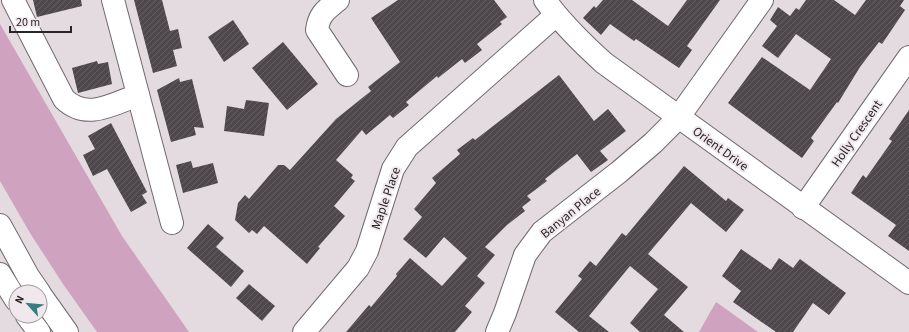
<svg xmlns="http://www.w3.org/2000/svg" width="909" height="332" font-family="'Source Sans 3',sans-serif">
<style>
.grass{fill:#cfa2bf}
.building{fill:url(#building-hatch)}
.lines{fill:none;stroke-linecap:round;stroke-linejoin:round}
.minor-casing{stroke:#71696e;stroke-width:24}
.tertiary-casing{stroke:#71696e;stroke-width:24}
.minor{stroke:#fff;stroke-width:22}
.tertiary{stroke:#fff;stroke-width:22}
.labels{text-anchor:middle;stroke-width:4;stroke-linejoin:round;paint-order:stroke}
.street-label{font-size:13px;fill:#292527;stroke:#f1e8ee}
</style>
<defs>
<pattern id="building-hatch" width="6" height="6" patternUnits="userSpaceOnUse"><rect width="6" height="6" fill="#4e474c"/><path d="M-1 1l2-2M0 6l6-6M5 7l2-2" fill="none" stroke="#655f63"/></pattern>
</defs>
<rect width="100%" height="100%" fill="#e4dbe1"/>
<g class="grass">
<polygon points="0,24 122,236 189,332 97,332 63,284 30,233 0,181"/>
<polygon points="716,302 758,332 699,332"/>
</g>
<g class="building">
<polygon points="33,0 81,0 82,6 37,17"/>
<polygon points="134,0 162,0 170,31 178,29 182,48 173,50 177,66 153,73"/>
<polygon points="398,0 494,0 507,17 500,22 502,24 477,44 482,50 465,63 462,59 438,78 437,76 406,102 409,105 393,118 390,115 366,135 362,130 336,160 353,175 351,178 355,181 334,206 345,216 318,247 320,248 307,264 264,226 257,234 252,230 249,233 235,220 238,203 245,195 249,199 278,165 284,165 290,170 336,119 371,91 368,87 400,62 371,18"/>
<polygon points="603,0 632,0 668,26 687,0 720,0 687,46 692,50 679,68 636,39 634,41 610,24 601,35 583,18 594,6 596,8"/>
<polygon points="806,0 834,0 855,15 866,0 904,0 900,6 905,10 882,44 879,42 860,67 838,103 837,102 811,138 814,141 802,158 728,103 762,57 810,90 831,59 796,34 778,58 762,46 777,26 770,20 778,7 790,16 796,8 799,10"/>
<polygon points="233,20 249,44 224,62 208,37"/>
<polygon points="283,42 318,84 287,110 252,68"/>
<polygon points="97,61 98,64 108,62 112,84 78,93 72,68"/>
<polygon points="559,75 594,121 608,109 626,131 600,151 608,160 591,172 577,154 545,179 547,181 527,196 531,200 522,207 525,211 507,225 485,247 495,255 477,276 485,283 465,306 472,312 455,332 346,332 369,305 371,307 397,276 396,274 410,258 442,286 467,258 444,237 426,258 403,239 422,217 414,209 436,183 432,178 460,154 457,150 473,138 475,140"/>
<polygon points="179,78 180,82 192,79 204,128 194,127 196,135 171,142 157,90"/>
<polygon points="246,100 269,103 264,136 224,131 227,106 244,109"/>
<polygon points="909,110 909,251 888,236 896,225 851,193 863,175 866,178 892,141 889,139"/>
<polygon points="111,123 147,192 142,195 147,203 131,212 107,169 93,176 83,155 95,149 88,136"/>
<polygon points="191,161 193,168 213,163 218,183 183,193 176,165"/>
<polygon points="684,166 726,201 728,198 744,210 726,232 691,203 648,254 688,287 664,315 684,332 640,332 630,323 658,289 630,266 589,316 609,332 579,332 555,312 582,279 578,276 590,261 596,266 622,233 626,236"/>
<polygon points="208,224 224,238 216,247 244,271 231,287 187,248"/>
<polygon points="741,249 771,270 779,258 793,268 800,259 846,293 829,315 813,303 793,332 776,332 733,302 741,291 722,276"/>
<polygon points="249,284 275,306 262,321 236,298"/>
</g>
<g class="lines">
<g class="minor-casing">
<g id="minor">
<path d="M13,0L64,99C87,121 113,104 138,95"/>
<polyline points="113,0 172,223"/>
<path d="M338,0C326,10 319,14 317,30L347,75"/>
<path d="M545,0C562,24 583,44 604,63L909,283"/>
<polyline points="803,208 909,57"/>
<polyline points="304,332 358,268 367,251 393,169 407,147 556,15"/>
<polyline points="497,332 505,313 525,255 542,232 619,172 653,143 678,118 762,0"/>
</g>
</g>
<g class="tertiary-casing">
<g id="tertiary">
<polyline points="0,225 28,276 39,292"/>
<polyline points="0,274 16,300"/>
<polyline points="40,294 67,332"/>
<polyline points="27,316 39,332"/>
</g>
</g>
<use href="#minor" class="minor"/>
<use href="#tertiary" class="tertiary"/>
</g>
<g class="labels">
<g class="street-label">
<text transform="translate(856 133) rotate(-55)" y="5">Holly Crescent</text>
<text transform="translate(721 148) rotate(36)" y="5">Orient Drive</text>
<text transform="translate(385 198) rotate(-71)" y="5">Maple Place</text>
<text transform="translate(570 212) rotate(-39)" y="5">Banyan Place</text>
</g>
</g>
<g transform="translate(28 304) rotate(297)"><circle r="19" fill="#f1e8ee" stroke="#a19a9e"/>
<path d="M0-3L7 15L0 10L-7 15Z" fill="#367e80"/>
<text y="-6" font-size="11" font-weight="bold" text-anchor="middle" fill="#292527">N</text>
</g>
<path d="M10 26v6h61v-6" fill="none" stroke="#292527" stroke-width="2"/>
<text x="16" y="26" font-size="12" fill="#292527" stroke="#f1e8ee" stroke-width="3" paint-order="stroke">20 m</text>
</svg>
